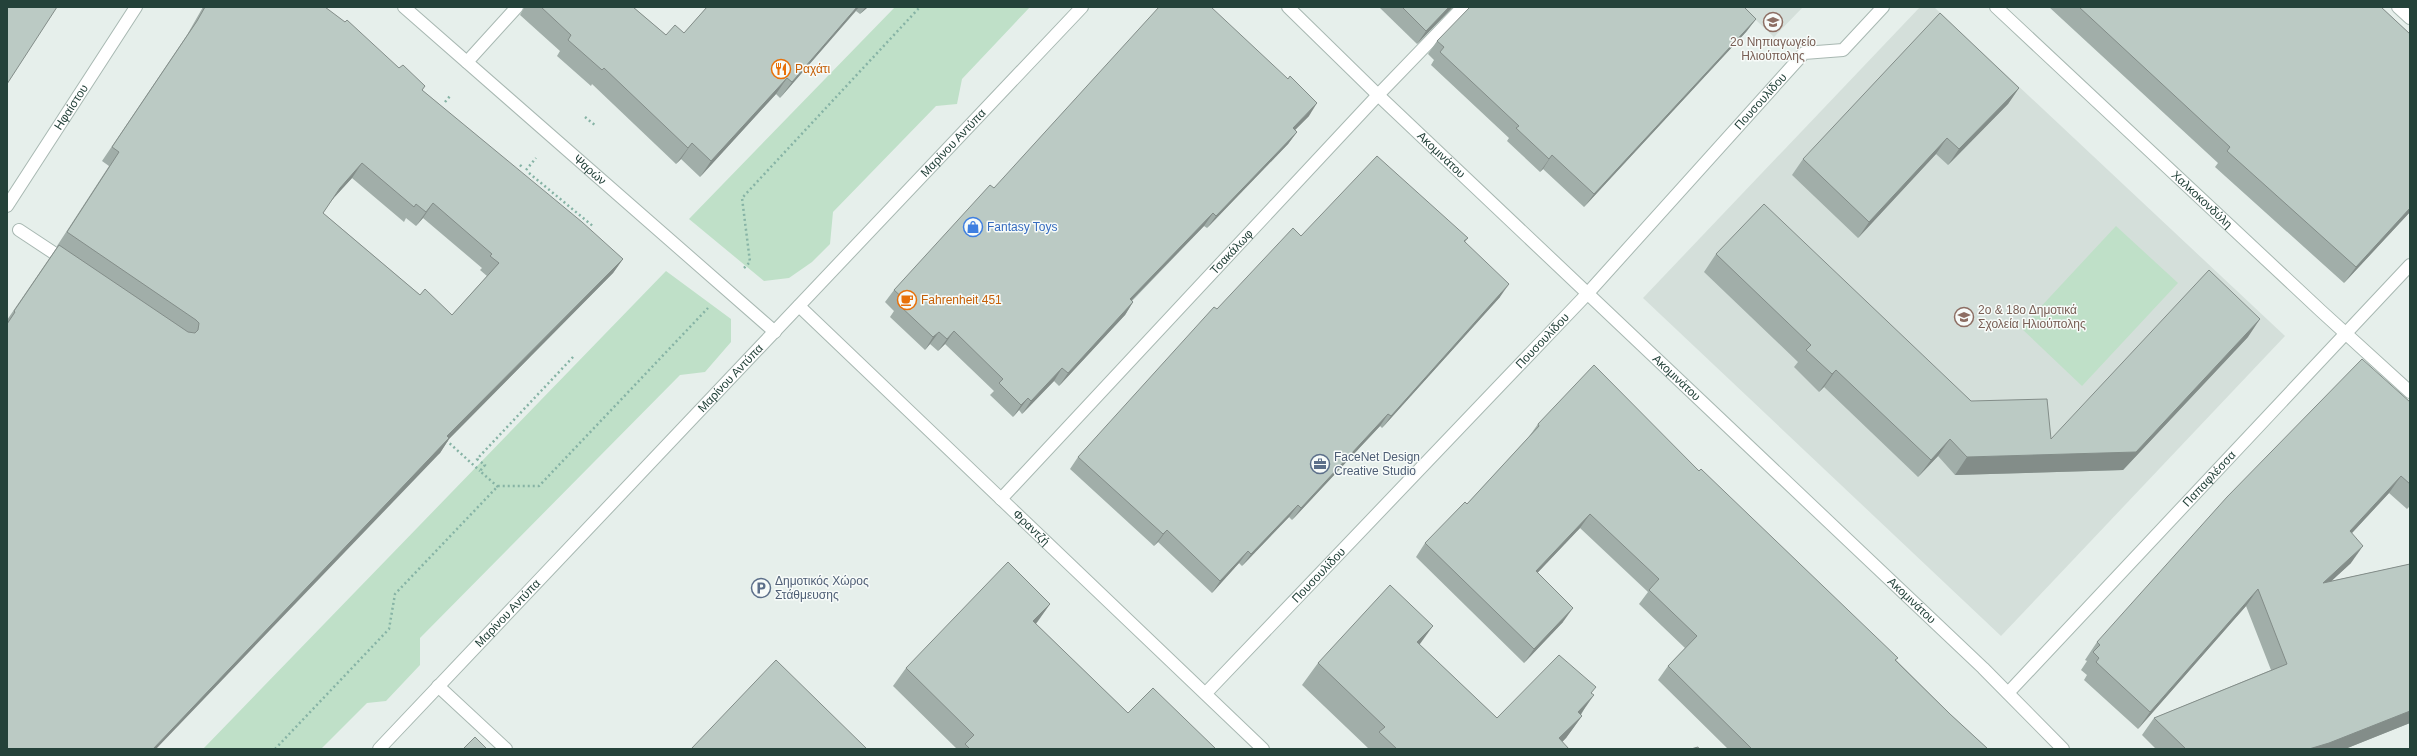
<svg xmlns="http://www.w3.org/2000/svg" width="2417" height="756" font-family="Helvetica,sans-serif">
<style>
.built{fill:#d4dfda}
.green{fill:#bfe0c8}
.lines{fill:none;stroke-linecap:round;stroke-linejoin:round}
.service-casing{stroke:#a8b8b2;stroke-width:14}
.minor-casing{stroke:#a8b8b2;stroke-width:14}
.tertiary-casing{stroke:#a8b8b2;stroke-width:14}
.path{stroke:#86b3a5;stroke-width:2.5;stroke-dasharray:2 3;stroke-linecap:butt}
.service{stroke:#fff;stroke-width:12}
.minor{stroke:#fff;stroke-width:12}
.tertiary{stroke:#fff;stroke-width:12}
.wall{fill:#a1aea9;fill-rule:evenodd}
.shaded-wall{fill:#838d89}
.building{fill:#bbcac4;stroke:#838d89;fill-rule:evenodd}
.labels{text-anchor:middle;stroke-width:3;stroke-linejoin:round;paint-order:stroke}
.education-label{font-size:12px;fill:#785e54;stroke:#f7fbf9}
.food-label{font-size:12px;fill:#c56008;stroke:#f7fbf9;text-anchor:start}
.street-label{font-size:12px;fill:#24423a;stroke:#f7fbf9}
.shop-label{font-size:12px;fill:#366cbe;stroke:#f7fbf9;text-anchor:start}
.service-label{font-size:12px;fill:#4e5e75;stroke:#f7fbf9;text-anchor:start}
</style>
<rect width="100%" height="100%" fill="#e6efeb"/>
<g class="built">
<polygon points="1742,7 1803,7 1774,37"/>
<polygon points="1920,7 1934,7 2285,336 2001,636 1643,298"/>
</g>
<g class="green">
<polygon points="895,7 1030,7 962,79 957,104 936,106 833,212 830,244 812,262 789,278 764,281 689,219"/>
<polygon points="2116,226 2178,283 2082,386 2021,328"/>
<polygon points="666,271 731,319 731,342 705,372 680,375 420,638 420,665 386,701 367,703 321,749 203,749"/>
</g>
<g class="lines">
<g class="service-casing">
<g id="service">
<polyline points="467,62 517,7"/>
<polyline points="19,230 66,261"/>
</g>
</g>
<g class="minor-casing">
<g id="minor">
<path id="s1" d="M404,7L775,332"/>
<path id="s2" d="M1288,7L1378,95L1983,668L2063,749"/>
<path id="s3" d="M1996,7L2321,311L2410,392"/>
<polyline points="2398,7 2410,18"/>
<path id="s4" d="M7,206L136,7"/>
<path id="s5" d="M799,306L1263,749"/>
<path id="s6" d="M1001,499L1378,95L1463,7"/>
<polyline points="438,686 506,749"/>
<path id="s7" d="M1206,693L1588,293L1804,53L1843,50L1883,7"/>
<path id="s8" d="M2008,693L2410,265"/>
</g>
</g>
<g class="tertiary-casing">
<g id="tertiary">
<path id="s9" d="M379,749L1082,7"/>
</g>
</g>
<g class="path">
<polyline points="445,102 450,96"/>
<polyline points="585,117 596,126"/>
<polyline points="520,165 523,168"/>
<polyline points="526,170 536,158"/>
<polyline points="529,173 594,227"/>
<polyline points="744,268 750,262 742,198 920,7"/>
<polyline points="446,440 480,471"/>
<polyline points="498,487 480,471 485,465 477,459 574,356"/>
<polyline points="275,749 389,629 395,594 498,486 539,486 708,308"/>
</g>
<use href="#service" class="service"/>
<use href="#minor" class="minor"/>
<use href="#tertiary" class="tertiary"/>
</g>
<g class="wall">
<path d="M203,7H325L399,68L425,86L422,90L623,259L613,273L449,439L440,453L7,749V320L57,247V246L109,166L102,161L187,35ZM352,178L404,222L406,218L416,226L423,218L482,268L480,270L487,276L452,315L420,295L323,213L331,201Z"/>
<polygon points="524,7 633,7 666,35 684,33 707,7 868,7 860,14 856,11 780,98 776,94 700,177 681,159 676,164 592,84 591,86 557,56 560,51 520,15 524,8"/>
<polygon points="1379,7 1453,7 1417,44"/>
<polygon points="2049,7 2381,7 2410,34 2410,212 2344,283 2215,167 2218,163"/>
<polygon points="1756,19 1746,32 1584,207 1543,169 1540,172 1507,141 1509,138 1431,65 1434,60 1428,54 1437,41"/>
<polygon points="2019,88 2008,104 1948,165 1936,154 1858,238 1792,175 1803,159"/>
<polygon points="1309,116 1295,130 1297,132 1288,144 1207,228 1204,226 1132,301 1133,302 1125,315 1059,386 1054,381 1022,414 1019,410 1013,417 990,395 994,391 945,344 938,351 930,344 925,350 890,317 894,311 885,302 894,290 994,188"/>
<polygon points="1301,236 1468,238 1465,242 1500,297 1382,428 1380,426 1292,520 1289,517 1242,566 1239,563 1212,593 1158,542 1154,546 1070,469 1078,457 1217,309"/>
<polygon points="1716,254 1971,401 2051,439 2248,337 2123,470 1955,475 1938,456 1918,477 1824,387 1819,392 1794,367 1798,362 1704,272"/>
<polygon points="2410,402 2410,508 2409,507 2407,509 2389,493 2352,533 2351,563 2331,581 2410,564 2410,723 2345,749 2156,749 2142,735 2154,718 2271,670 2246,606 2138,729 2084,680 2087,675 2081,670 2087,661 2085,660 2097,642"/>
<polygon points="1538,424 1699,471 1896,660 1950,714 1988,749 1728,749 1658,680 1668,666 1685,648 1639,604 1648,592 1580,528 1537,573 1563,622 1524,663 1416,557 1425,543 1467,504 1528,438"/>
<polygon points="1050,604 1036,624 1128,713 1216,749 957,749 893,686 906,668"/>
<polygon points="1420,645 1497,718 1592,693 1581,715 1582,716 1566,738 1562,742 1569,749 1368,749 1368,748 1302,685 1318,663"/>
</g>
<g class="shaded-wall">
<polygon points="857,7 859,7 780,98 792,82"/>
<polygon points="866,7 868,7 860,14"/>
<polygon points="1449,7 1453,7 1417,44 1426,31"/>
<polygon points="1756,19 1746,32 1584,207 1594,194"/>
<polygon points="787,78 776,94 700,177 711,161"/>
<polygon points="2019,88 2008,104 1948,165 1959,149"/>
<polygon points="1317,103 1309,116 1285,140 1293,128"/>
<polygon points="1297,132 1288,144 1207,228 1216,216"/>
<polygon points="1947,138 1936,154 1858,238 1869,222"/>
<polygon points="692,143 681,159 676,164 688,148"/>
<polygon points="1552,155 1543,169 1540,172 1549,159"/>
<polygon points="362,163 352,178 330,202 340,188"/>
<polygon points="433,203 423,218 416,226 426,212"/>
<polygon points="2410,208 2410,212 2344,283 2356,267"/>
<polygon points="1213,213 1204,226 1121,311 1130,299"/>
<polygon points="623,259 613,273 449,439 440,453 156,749 153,749 447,436"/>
<polygon points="1509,284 1500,297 1382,428 1391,416"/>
<polygon points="1133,302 1125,315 1059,386 1068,373"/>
<polygon points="2260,319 2248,337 2123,470 1955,475 1967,457 2136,452"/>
<polygon points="954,331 945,344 938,351 947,339"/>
<polygon points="939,332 930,344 925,350 933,337"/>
<polygon points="1062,368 1054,381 1022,414 1031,401"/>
<polygon points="1836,370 1824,387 1819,392 1832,374"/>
<polygon points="1028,398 1019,410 1013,417 1021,405"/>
<polygon points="1388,414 1380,426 1292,520 1301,508"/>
<polygon points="1950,439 1938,456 1918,477 1931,460"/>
<polygon points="2401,476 2389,493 2338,548 2350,531"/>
<polygon points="1298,505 1289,517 1242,566 1251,554"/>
<polygon points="1590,514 1580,528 1526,585 1536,571"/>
<polygon points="1167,530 1158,542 1154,546 1163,534"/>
<polygon points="2363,546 2351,563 2311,600 2323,583"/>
<polygon points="1248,551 1239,563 1212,593 1220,581"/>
<polygon points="2258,589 2246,606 2138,729 2150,712"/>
<polygon points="1050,604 1037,622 1020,640 1033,621"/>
<polygon points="1573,608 1563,622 1524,663 1534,649"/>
<polygon points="1433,626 1417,648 1417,642"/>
<polygon points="1594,695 1578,718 1582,716 1566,738 1555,749 1552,749 1578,712"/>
<polygon points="2410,711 2410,723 2345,749 2309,749"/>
</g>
<g class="building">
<polygon points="7,7 57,7 7,84"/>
<path d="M205,7H325L345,22L347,20L399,68L403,65L425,86L422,90L582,222L623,259L447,436L449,438L153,749H7V324L15,312L14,311L59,245L188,332L195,333L198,330L199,323L196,320L67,232L119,152L112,147L197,21ZM362,163L414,207L416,204L426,212L433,203L492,254L490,256L499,263L452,315L425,289L420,295L323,213L340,188Z"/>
<polygon points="541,7 633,7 666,35 675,25 684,33 707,7 857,7 792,82 787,78 711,161 692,143 688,148 604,68 602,70 568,40 571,35"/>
<polygon points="1159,7 1211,7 1288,79 1290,76 1317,103 1293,128 1297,132 1216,216 1213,213 1130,299 1133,302 1068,373 1062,368 1031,401 1028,398 1021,405 999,383 1003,379 954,331 947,339 939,332 933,337 899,305 904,299 894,290 990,185 994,188"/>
<polygon points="1402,7 1449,7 1426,31"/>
<polygon points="1470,7 1744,7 1756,19 1594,194 1552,155 1549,159 1516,128 1519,126 1440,52 1444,47 1437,41"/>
<polygon points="2079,7 2381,7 2410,34 2410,208 2356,267 2227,151 2230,147"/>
<polygon points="1940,13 2019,88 1959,149 1947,138 1869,222 1803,159"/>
<polygon points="1377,156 1468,238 1464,241 1509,284 1391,416 1388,414 1301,508 1298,505 1251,554 1248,551 1220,581 1167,530 1163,534 1078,457 1214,307 1217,309 1293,228 1301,236"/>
<polygon points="1764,204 1971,401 2047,399 2051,439 2209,270 2260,319 2136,452 1967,457 1950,439 1931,460 1836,370 1832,374 1806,350 1811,345 1716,254"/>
<polygon points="2362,359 2410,402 2410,484 2401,476 2350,531 2363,546 2323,583 2410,564 2410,711 2329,743 2309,749 2186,749 2154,718 2287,664 2258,589 2150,712 2096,662 2099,658 2093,652 2100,645 2097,642 2227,497"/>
<polygon points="1594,365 1699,471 1701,469 1898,658 1895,660 1950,714 1988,749 1752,749 1668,666 1697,636 1649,590 1659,579 1590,514 1536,571 1573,608 1534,649 1425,543 1465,502 1467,504 1539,426 1538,424"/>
<polygon points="1008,562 1050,604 1033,621 1128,713 1153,688 1216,749 970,749 965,744 974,735 906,668"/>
<polygon points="1390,585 1433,626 1417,642 1497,718 1559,655 1596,687 1591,693 1594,695 1578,712 1582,716 1559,738 1569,749 1397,749 1379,732 1385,727 1318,663"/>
<polygon points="776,660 867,749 691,749"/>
<polygon points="475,737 487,749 463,749"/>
<polygon points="1698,747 1699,749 1691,749"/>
</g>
<defs>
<g id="school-ring" transform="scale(1)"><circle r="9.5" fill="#f7fbf9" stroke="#8d6e63" stroke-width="1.5"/><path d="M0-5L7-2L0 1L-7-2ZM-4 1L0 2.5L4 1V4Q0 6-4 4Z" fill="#8d6e63"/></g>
<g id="restaurant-ring" transform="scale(1)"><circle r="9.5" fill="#f7fbf9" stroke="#e8710a" stroke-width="1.5"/><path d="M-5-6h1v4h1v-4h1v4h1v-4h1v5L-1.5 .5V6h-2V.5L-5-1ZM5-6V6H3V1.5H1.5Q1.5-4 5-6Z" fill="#e8710a"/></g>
<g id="shop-ring" transform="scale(1)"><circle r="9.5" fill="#f7fbf9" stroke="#3f7fe0" stroke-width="1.5"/><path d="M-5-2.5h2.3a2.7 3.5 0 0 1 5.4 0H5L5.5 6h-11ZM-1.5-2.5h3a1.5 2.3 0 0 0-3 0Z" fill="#3f7fe0"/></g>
<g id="cafe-ring" transform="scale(1)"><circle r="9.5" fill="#f7fbf9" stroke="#e8710a" stroke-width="1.5"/><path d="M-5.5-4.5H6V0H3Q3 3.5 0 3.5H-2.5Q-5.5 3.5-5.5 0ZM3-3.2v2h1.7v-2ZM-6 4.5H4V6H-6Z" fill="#e8710a"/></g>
<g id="office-ring" transform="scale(1)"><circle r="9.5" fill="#f7fbf9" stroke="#5c6f8a" stroke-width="1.5"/><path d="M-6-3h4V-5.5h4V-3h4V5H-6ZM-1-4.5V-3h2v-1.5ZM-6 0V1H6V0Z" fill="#5c6f8a"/></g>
<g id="parking-ring" transform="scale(1)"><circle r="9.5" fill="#f7fbf9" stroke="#5c6f8a" stroke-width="1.5"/><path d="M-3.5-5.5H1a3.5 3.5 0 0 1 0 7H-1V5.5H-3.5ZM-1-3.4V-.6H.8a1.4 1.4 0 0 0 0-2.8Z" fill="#5c6f8a"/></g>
</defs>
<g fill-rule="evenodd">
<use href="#school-ring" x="1773" y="22"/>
<use href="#restaurant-ring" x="781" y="69"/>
<use href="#shop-ring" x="973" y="227"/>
<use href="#cafe-ring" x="907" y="300"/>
<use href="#school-ring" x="1964" y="317"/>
<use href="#office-ring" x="1320" y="464"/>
<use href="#parking-ring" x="761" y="588"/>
</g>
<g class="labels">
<g class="education-label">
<text x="1773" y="46">2ο Νηπιαγωγείο<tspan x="1773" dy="14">Ηλιούπολης</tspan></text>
<text x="1978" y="314" text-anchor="start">2ο &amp; 18ο Δημοτικά<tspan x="1978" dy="14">Σχολεία Ηλιούπολης</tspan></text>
</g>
<g class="food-label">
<text x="795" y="73">Ραχάτι</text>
<text x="921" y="304">Fahrenheit 451</text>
</g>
<g class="street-label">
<text dy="4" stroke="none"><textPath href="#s7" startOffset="811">Πουσουλίδου</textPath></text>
<text dy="4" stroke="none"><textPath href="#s4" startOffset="118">Ηφαίστου</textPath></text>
<text dy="4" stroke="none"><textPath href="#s9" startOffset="835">Μαρίνου Αντύπα</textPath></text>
<text dy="4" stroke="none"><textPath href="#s2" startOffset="213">Ακομινάτου</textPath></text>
<text dy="4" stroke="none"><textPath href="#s1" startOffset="247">Ψαρών</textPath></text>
<text dy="4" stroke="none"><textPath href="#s3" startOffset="282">Χαλκοκονδύλη</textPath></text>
<text dy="4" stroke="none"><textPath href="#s6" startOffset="338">Τσακάλωφ</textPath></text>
<text dy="4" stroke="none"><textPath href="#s7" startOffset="487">Πουσουλίδου</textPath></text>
<text dy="4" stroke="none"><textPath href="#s2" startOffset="537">Ακομινάτου</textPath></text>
<text dy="4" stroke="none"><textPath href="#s9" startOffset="511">Μαρίνου Αντύπα</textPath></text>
<text dy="4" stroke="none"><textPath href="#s8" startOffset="294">Παπαφλέσσα</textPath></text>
<text dy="4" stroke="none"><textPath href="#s5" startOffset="321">Φραντζή</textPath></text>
<text dy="4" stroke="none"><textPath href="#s7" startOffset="163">Πουσουλίδου</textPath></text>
<text dy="4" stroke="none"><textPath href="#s2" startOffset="861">Ακομινάτου</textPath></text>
<text dy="4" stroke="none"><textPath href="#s9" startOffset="187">Μαρίνου Αντύπα</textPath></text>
</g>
<g class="shop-label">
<text x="987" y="231">Fantasy Toys</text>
</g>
<g class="service-label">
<text x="1334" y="461">FaceNet Design<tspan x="1334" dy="14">Creative Studio</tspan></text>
<text x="775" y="585">Δημοτικός Χώρος<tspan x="775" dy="14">Στάθμευσης</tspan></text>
</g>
</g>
<rect width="2417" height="756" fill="none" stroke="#24423a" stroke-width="16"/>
</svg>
